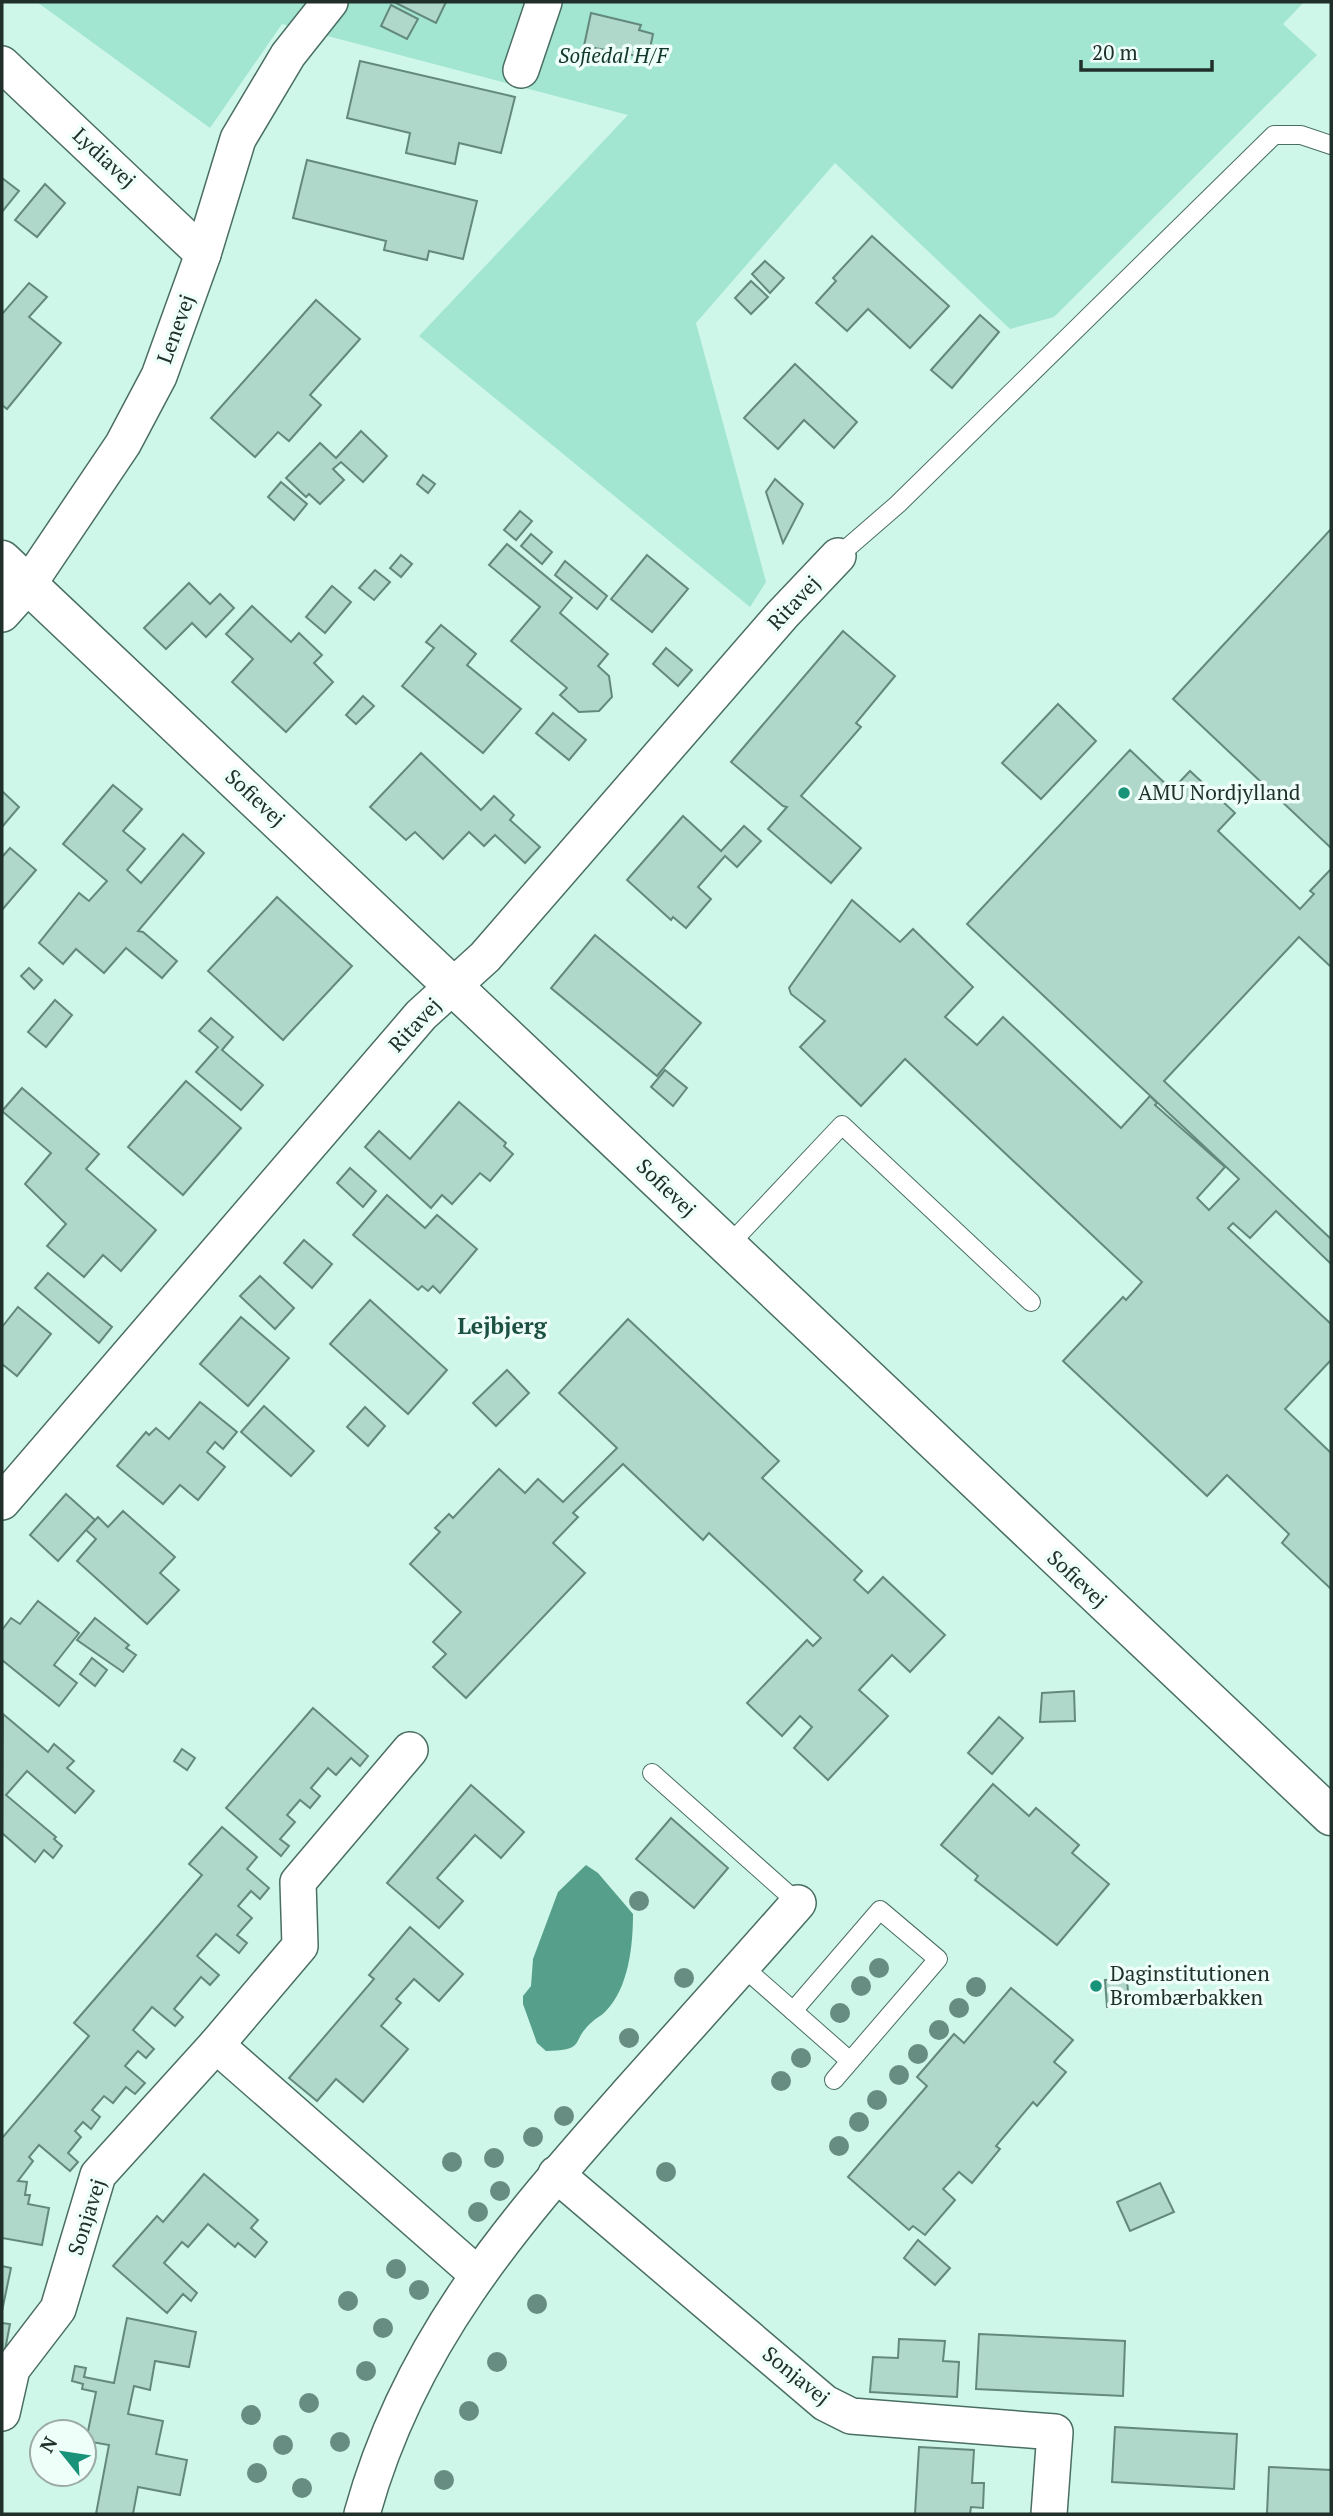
<svg xmlns="http://www.w3.org/2000/svg" width="1333" height="2516" font-family="'PT Serif',serif">
<style>
.green{fill:#a2e5d1}
.water{fill:#56a08b}
.building{fill:#afd7ca;stroke:#63897d;stroke-width:2}
.lines{fill:none;stroke-linecap:round;stroke-linejoin:round}
.service-casing{stroke:#4a6e63;stroke-width:20}
.minor-casing{stroke:#4a6e63;stroke-width:38}
.tertiary-casing{stroke:#4a6e63;stroke-width:41}
.service{stroke:#fff;stroke-width:18}
.minor{stroke:#fff;stroke-width:35}
.tertiary{stroke:#fff;stroke-width:38}
.tree{fill:#678c81}
.poi-dot{fill:#189278;stroke:#eefef8;stroke-width:2.5}
.labels{text-anchor:middle;stroke-width:7;stroke-linejoin:round;paint-order:stroke}
.park-label{font-size:21px;font-style:italic;fill:#12352c;stroke:#eefef8}
.street-label{font-size:21px;fill:#202f2a;stroke:#eefef8}
.poi-label{font-size:21px;fill:#202f2a;stroke:#eefef8;text-anchor:start}
.neighbourhood-label{font-size:23px;font-weight:bold;fill:#1c5043;stroke:#eefef8}
</style>
<rect width="100%" height="100%" fill="#cef7e9"/>
<polygon class="green" points="37,2 1304,2 1283,24 1317,55 1054,317 1010,329 835,163 696,323 766,582 750,607 419,336 628,115 282,24 210,128"/>
<path class="water" d="M586,1865L598,1873L633,1914C633,1945 629,1988 605,2012C601,2016 596,2018 592,2022C569,2042 588,2050 546,2051L537,2043L523,2004V1996L531,1986L533,1959L558,1892Z"/>
<g class="building">
<polygon points="394,2 446,2 436,23"/>
<polygon points="391,5 418,19 407,39 381,26"/>
<polygon points="591,13 641,25 639,30 653,34 648,58 584,46"/>
<polygon points="360,61 515,97 501,153 459,143 455,164 406,153 410,133 347,118"/>
<polygon points="307,160 477,201 463,259 429,251 427,260 384,250 386,241 293,218"/>
<polygon points="2,178 19,191 2,212"/>
<polygon points="45,184 65,203 37,237 15,220"/>
<polygon points="872,236 949,306 910,348 868,309 847,331 816,303 836,281 833,278"/>
<polygon points="765,261 784,278 770,293 752,274"/>
<polygon points="751,281 768,297 751,314 735,298"/>
<polygon points="29,283 47,297 29,317 61,343 7,409 2,405 2,314"/>
<polygon points="316,300 360,339 310,395 321,405 289,441 278,432 255,457 211,418"/>
<polygon points="980,315 999,332 952,388 931,370"/>
<polygon points="795,364 857,422 834,448 804,420 778,449 744,418"/>
<polygon points="361,431 387,456 363,482 341,462 333,469 344,480 320,504 309,494 306,497 286,478 320,443 336,458"/>
<polygon points="423,475 435,484 428,493 417,484"/>
<polygon points="775,479 803,504 783,543 766,492"/>
<polygon points="281,482 307,504 294,520 268,497"/>
<polygon points="520,511 532,521 516,540 504,530"/>
<polygon points="1331,529 1331,848 1173,699"/>
<polygon points="531,534 552,552 542,564 521,546"/>
<polygon points="507,544 572,598 560,613 608,654 598,666 609,676 612,697 599,711 579,712 560,695 567,688 511,641 540,607 489,565"/>
<polygon points="401,555 412,564 401,577 390,568"/>
<polygon points="647,555 688,589 652,632 611,599"/>
<polygon points="565,561 607,596 597,609 555,575"/>
<polygon points="375,570 390,582 374,600 359,588"/>
<polygon points="189,583 210,604 220,594 234,608 206,637 192,623 166,649 144,628"/>
<polygon points="332,586 351,602 325,633 306,617"/>
<polygon points="252,606 291,642 299,633 322,655 314,663 333,682 286,732 232,682 253,659 226,634"/>
<polygon points="441,625 476,654 467,665 521,709 483,753 402,686 434,648 426,642"/>
<polygon points="843,631 895,676 856,723 861,727 801,796 861,848 831,883 768,829 787,807 783,806 731,762"/>
<polygon points="666,648 692,670 678,686 653,664"/>
<polygon points="363,696 374,706 356,724 346,715"/>
<polygon points="1058,704 1096,741 1041,799 1002,763"/>
<polygon points="553,713 586,740 569,760 536,733"/>
<polygon points="1130,750 1172,790 1190,771 1235,813 1218,831 1300,909 1314,894 1310,891 1331,869 1331,967 1299,937 1164,1081 1331,1239 1331,1264 1276,1211 1250,1238 1233,1223 1228,1228 1331,1324 1331,1360 1285,1409 1331,1453 1331,1589 1282,1543 1289,1534 1227,1475 1207,1496 1063,1361 1123,1297 1126,1300 1142,1282 905,1059 861,1106 800,1047 825,1021 791,994 789,988 852,900 900,942 913,929 973,987 945,1017 977,1045 1003,1017 1121,1128 1150,1096 1157,1103 1155,1105 1225,1167 1197,1198 1209,1210 1239,1179 967,924"/>
<polygon points="421,753 481,810 494,796 514,815 510,820 540,847 525,863 495,835 484,846 469,832 443,859 415,832 406,840 370,807"/>
<polygon points="113,785 142,809 123,831 145,849 127,870 141,883 183,834 204,853 138,931 143,932 177,961 162,978 126,948 104,973 76,949 63,964 39,943 79,893 89,901 107,881 63,844"/>
<polygon points="2,791 19,807 2,827"/>
<polygon points="683,816 721,851 744,826 761,841 737,867 725,856 698,887 711,899 686,928 673,917 671,920 627,880"/>
<polygon points="10,848 36,870 2,910 2,857"/>
<polygon points="277,897 352,966 283,1040 208,971"/>
<polygon points="595,935 701,1023 657,1076 551,988"/>
<polygon points="29,968 42,980 34,989 21,976"/>
<polygon points="55,1000 72,1015 46,1047 28,1032"/>
<polygon points="211,1018 233,1037 222,1050 263,1085 241,1110 196,1072 218,1047 199,1031"/>
<polygon points="665,1070 687,1088 673,1106 651,1087"/>
<polygon points="186,1081 241,1128 183,1195 128,1147"/>
<polygon points="22,1088 99,1154 86,1169 156,1230 121,1271 103,1255 84,1277 47,1246 66,1224 25,1184 51,1153 2,1111"/>
<polygon points="459,1102 506,1143 504,1146 513,1154 490,1181 480,1173 452,1204 442,1195 431,1208 365,1147 379,1131 410,1159"/>
<polygon points="350,1168 376,1191 363,1207 337,1183"/>
<polygon points="387,1195 425,1228 437,1215 477,1249 440,1293 433,1286 428,1291 422,1286 418,1290 353,1235"/>
<polygon points="304,1240 332,1264 312,1288 284,1263"/>
<polygon points="48,1273 112,1327 99,1343 35,1288"/>
<polygon points="260,1276 294,1308 275,1329 240,1296"/>
<polygon points="370,1300 447,1370 408,1414 330,1344"/>
<polygon points="18,1307 51,1334 17,1376 2,1364 2,1327"/>
<polygon points="241,1317 289,1358 248,1406 200,1364"/>
<polygon points="628,1319 779,1461 762,1478 862,1571 854,1580 868,1593 883,1577 945,1635 910,1672 892,1655 859,1690 888,1716 828,1780 794,1748 812,1727 800,1716 782,1736 747,1703 807,1640 813,1646 821,1638 709,1533 703,1540 623,1464 573,1513 578,1517 553,1543 585,1573 466,1698 433,1667 446,1654 433,1642 461,1612 410,1564 440,1532 435,1528 449,1514 453,1518 499,1469 525,1493 538,1479 563,1502 617,1448 559,1393"/>
<polygon points="507,1370 529,1393 496,1426 473,1403"/>
<polygon points="200,1402 237,1432 223,1449 215,1442 207,1452 225,1467 198,1500 180,1485 163,1504 117,1466 146,1432 149,1435 156,1428 169,1439"/>
<polygon points="264,1406 314,1451 291,1476 241,1432"/>
<polygon points="365,1407 385,1426 368,1446 347,1427"/>
<polygon points="66,1494 95,1520 58,1561 30,1535"/>
<polygon points="123,1511 175,1557 160,1573 179,1590 147,1624 77,1561 96,1539 86,1530 98,1517 108,1527"/>
<polygon points="38,1601 79,1633 54,1665 77,1683 59,1706 2,1660 2,1630 11,1618 20,1624"/>
<polygon points="95,1618 129,1645 126,1648 136,1655 123,1672 77,1640"/>
<polygon points="92,1658 107,1670 95,1686 80,1674"/>
<polygon points="1074,1691 1075,1721 1040,1722 1042,1693"/>
<polygon points="313,1708 368,1756 360,1766 351,1758 336,1775 328,1768 311,1788 320,1796 310,1808 300,1800 287,1815 295,1822 280,1839 289,1846 281,1856 226,1808"/>
<polygon points="3,1714 48,1752 54,1744 74,1761 67,1768 94,1791 75,1813 27,1771 6,1795 56,1837 54,1839 62,1846 53,1858 44,1850 35,1862 2,1833"/>
<polygon points="999,1717 1023,1738 992,1774 968,1753"/>
<polygon points="182,1749 195,1758 187,1770 174,1761"/>
<polygon points="993,1784 1029,1816 1036,1808 1079,1845 1072,1853 1109,1884 1057,1945 975,1880 978,1876 941,1845"/>
<polygon points="471,1785 524,1832 501,1858 475,1835 437,1878 463,1901 439,1928 387,1883"/>
<polygon points="671,1818 728,1868 694,1908 636,1859"/>
<polygon points="222,1827 257,1857 247,1869 269,1888 260,1899 251,1891 238,1906 252,1918 237,1935 247,1943 239,1953 216,1934 197,1956 219,1975 210,1985 201,1977 174,2009 183,2017 175,2026 152,2007 133,2030 154,2049 146,2058 138,2051 125,2066 145,2083 135,2094 126,2087 113,2103 104,2096 92,2110 100,2117 91,2129 83,2122 75,2131 81,2137 68,2153 78,2162 70,2171 39,2145 29,2157 33,2161 18,2181 27,2182 25,2195 30,2195 28,2204 49,2208 42,2245 2,2238 2,2138 89,2036 74,2023 202,1875 189,1864"/>
<polygon points="410,1927 463,1974 439,2001 414,1979 396,1999 401,2003 381,2026 408,2049 363,2102 336,2079 317,2101 289,2078 374,1979 369,1975"/>
<polygon points="1127,1979 1129,2005 1107,2007 1105,1980"/>
<polygon points="1011,1988 1073,2040 1054,2062 1066,2072 1037,2106 1033,2102 996,2146 1000,2149 972,2183 959,2172 943,2189 955,2200 925,2235 913,2226 909,2230 848,2177 927,2086 917,2077 954,2034 964,2043"/>
<polygon points="204,2174 258,2220 251,2228 267,2242 255,2257 238,2243 235,2247 208,2224 188,2247 182,2242 164,2263 197,2293 191,2301 183,2294 167,2313 113,2266 157,2216 163,2222"/>
<polygon points="1160,2183 1174,2212 1130,2231 1117,2202"/>
<polygon points="918,2240 950,2268 935,2285 904,2258"/>
<polygon points="2,2266 11,2268 2,2311"/>
<polygon points="127,2318 196,2332 189,2367 155,2361 150,2390 134,2386 128,2414 163,2421 156,2454 187,2460 180,2495 138,2487 133,2514 96,2514 109,2445 86,2441 96,2392 82,2389 83,2384 72,2381 75,2366 86,2368 84,2377 114,2383"/>
<polygon points="2,2323 10,2324 2,2366"/>
<polygon points="979,2334 1125,2341 1123,2396 976,2389"/>
<polygon points="899,2339 945,2341 943,2361 959,2362 957,2397 870,2392 873,2357 898,2358"/>
<polygon points="1115,2427 1237,2434 1234,2489 1112,2482"/>
<polygon points="919,2447 974,2450 972,2483 984,2483 983,2508 971,2507 970,2514 915,2514"/>
<polygon points="1269,2467 1331,2470 1331,2514 1267,2514"/>
</g>
<g class="lines">
<g class="service-casing">
<g id="service">
<polyline points="838,556 898,504 1274,135 1301,135 1331,145"/>
<polyline points="727,1247 842,1125 1031,1302"/>
<polyline points="652,1773 798,1903"/>
<polyline points="742,1966 850,2061"/>
<polyline points="793,2011 880,1910 938,1959 834,2080"/>
</g>
</g>
<g class="minor-casing">
<g id="minor">
<polyline points="2,64 203,254"/>
<polyline points="521,70 544,2"/>
<polyline points="2,614 28,585 123,444 159,376 203,254 238,139 288,55 330,2"/>
<polyline points="2,1502 421,1015 485,957 782,615 838,556"/>
<polyline points="216,2045 477,2274"/>
<polyline points="556,2174 825,2403 851,2416 1055,2432 1049,2514"/>
<polyline points="2,2413 12,2369 58,2309 98,2175 216,2045 300,1946 298,1882 410,1750"/>
<path d="M362,2514C409,2343 510,2227 625,2097C683,2032 741,1968 798,1903"/>
</g>
</g>
<g class="tertiary-casing">
<polyline id="tertiary" points="2,560 1331,1816"/>
</g>
<use href="#service" class="service"/>
<use href="#minor" class="minor"/>
<use href="#tertiary" class="tertiary"/>
</g>
<g class="tree">
<circle cx="639" cy="1901" r="10"/>
<circle cx="879" cy="1968" r="10"/>
<circle cx="684" cy="1978" r="10"/>
<circle cx="861" cy="1986" r="10"/>
<circle cx="976" cy="1987" r="10"/>
<circle cx="959" cy="2008" r="10"/>
<circle cx="840" cy="2013" r="10"/>
<circle cx="939" cy="2030" r="10"/>
<circle cx="629" cy="2038" r="10"/>
<circle cx="918" cy="2054" r="10"/>
<circle cx="801" cy="2058" r="10"/>
<circle cx="899" cy="2075" r="10"/>
<circle cx="781" cy="2081" r="10"/>
<circle cx="877" cy="2100" r="10"/>
<circle cx="564" cy="2116" r="10"/>
<circle cx="859" cy="2122" r="10"/>
<circle cx="533" cy="2137" r="10"/>
<circle cx="839" cy="2146" r="10"/>
<circle cx="494" cy="2158" r="10"/>
<circle cx="452" cy="2162" r="10"/>
<circle cx="666" cy="2172" r="10"/>
<circle cx="500" cy="2191" r="10"/>
<circle cx="478" cy="2212" r="10"/>
<circle cx="396" cy="2269" r="10"/>
<circle cx="419" cy="2290" r="10"/>
<circle cx="348" cy="2301" r="10"/>
<circle cx="537" cy="2304" r="10"/>
<circle cx="383" cy="2328" r="10"/>
<circle cx="497" cy="2362" r="10"/>
<circle cx="366" cy="2371" r="10"/>
<circle cx="309" cy="2403" r="10"/>
<circle cx="469" cy="2411" r="10"/>
<circle cx="251" cy="2415" r="10"/>
<circle cx="340" cy="2442" r="10"/>
<circle cx="283" cy="2445" r="10"/>
<circle cx="257" cy="2473" r="10"/>
<circle cx="444" cy="2480" r="10"/>
<circle cx="302" cy="2488" r="10"/>
</g>
<g class="poi-dot">
<circle cx="1124" cy="793" r="7"/>
<circle cx="1096" cy="1986" r="7"/>
</g>
<g class="labels">
<g class="park-label">
<text x="613" y="63">Sofiedal H/F</text>
</g>
<g class="street-label">
<text transform="translate(104 158) rotate(43)" y="7">Lydiavej</text>
<text transform="translate(176 329) rotate(-70)" y="7">Lenevej</text>
<text transform="translate(794 603) rotate(-47)" y="7">Ritavej</text>
<text transform="translate(255 798) rotate(43)" y="7">Sofievej</text>
<text transform="translate(415 1025) rotate(-47)" y="7">Ritavej</text>
<text transform="translate(666 1188) rotate(44)" y="7">Sofievej</text>
<text transform="translate(1077 1579) rotate(43)" y="7">Sofievej</text>
<text transform="translate(87 2217) rotate(-72)" y="7">Sonjavej</text>
<text transform="translate(796 2376) rotate(39)" y="7">Sonjavej</text>
</g>
<g class="poi-label">
<text x="1138" y="800">AMU Nordjylland</text>
<text x="1110" y="1981">Daginstitutionen<tspan x="1110" dy="24">Brombærbakken</tspan></text>
</g>
<g class="neighbourhood-label">
<text x="502" y="1334">Lejbjerg</text>
</g>
</g>
<rect width="1333" height="2516" fill="none" stroke="#202f2a" stroke-width="7"/>
<g transform="translate(63 2453) rotate(300)"><circle r="33" fill="#eefef8" stroke="#9caba6" stroke-width="2"/>
<path d="M0-5L12 26L0 18L-12 26Z" fill="#189278"/>
<text y="-10" font-size="19" font-weight="bold" text-anchor="middle" fill="#202f2a">N</text>
</g>
<path d="M1081 60v10h131v-10" fill="none" stroke="#202f2a" stroke-width="3.5"/>
<text x="1092" y="60" font-size="21" fill="#202f2a" stroke="#eefef8" stroke-width="5" paint-order="stroke">20 m</text>
</svg>
